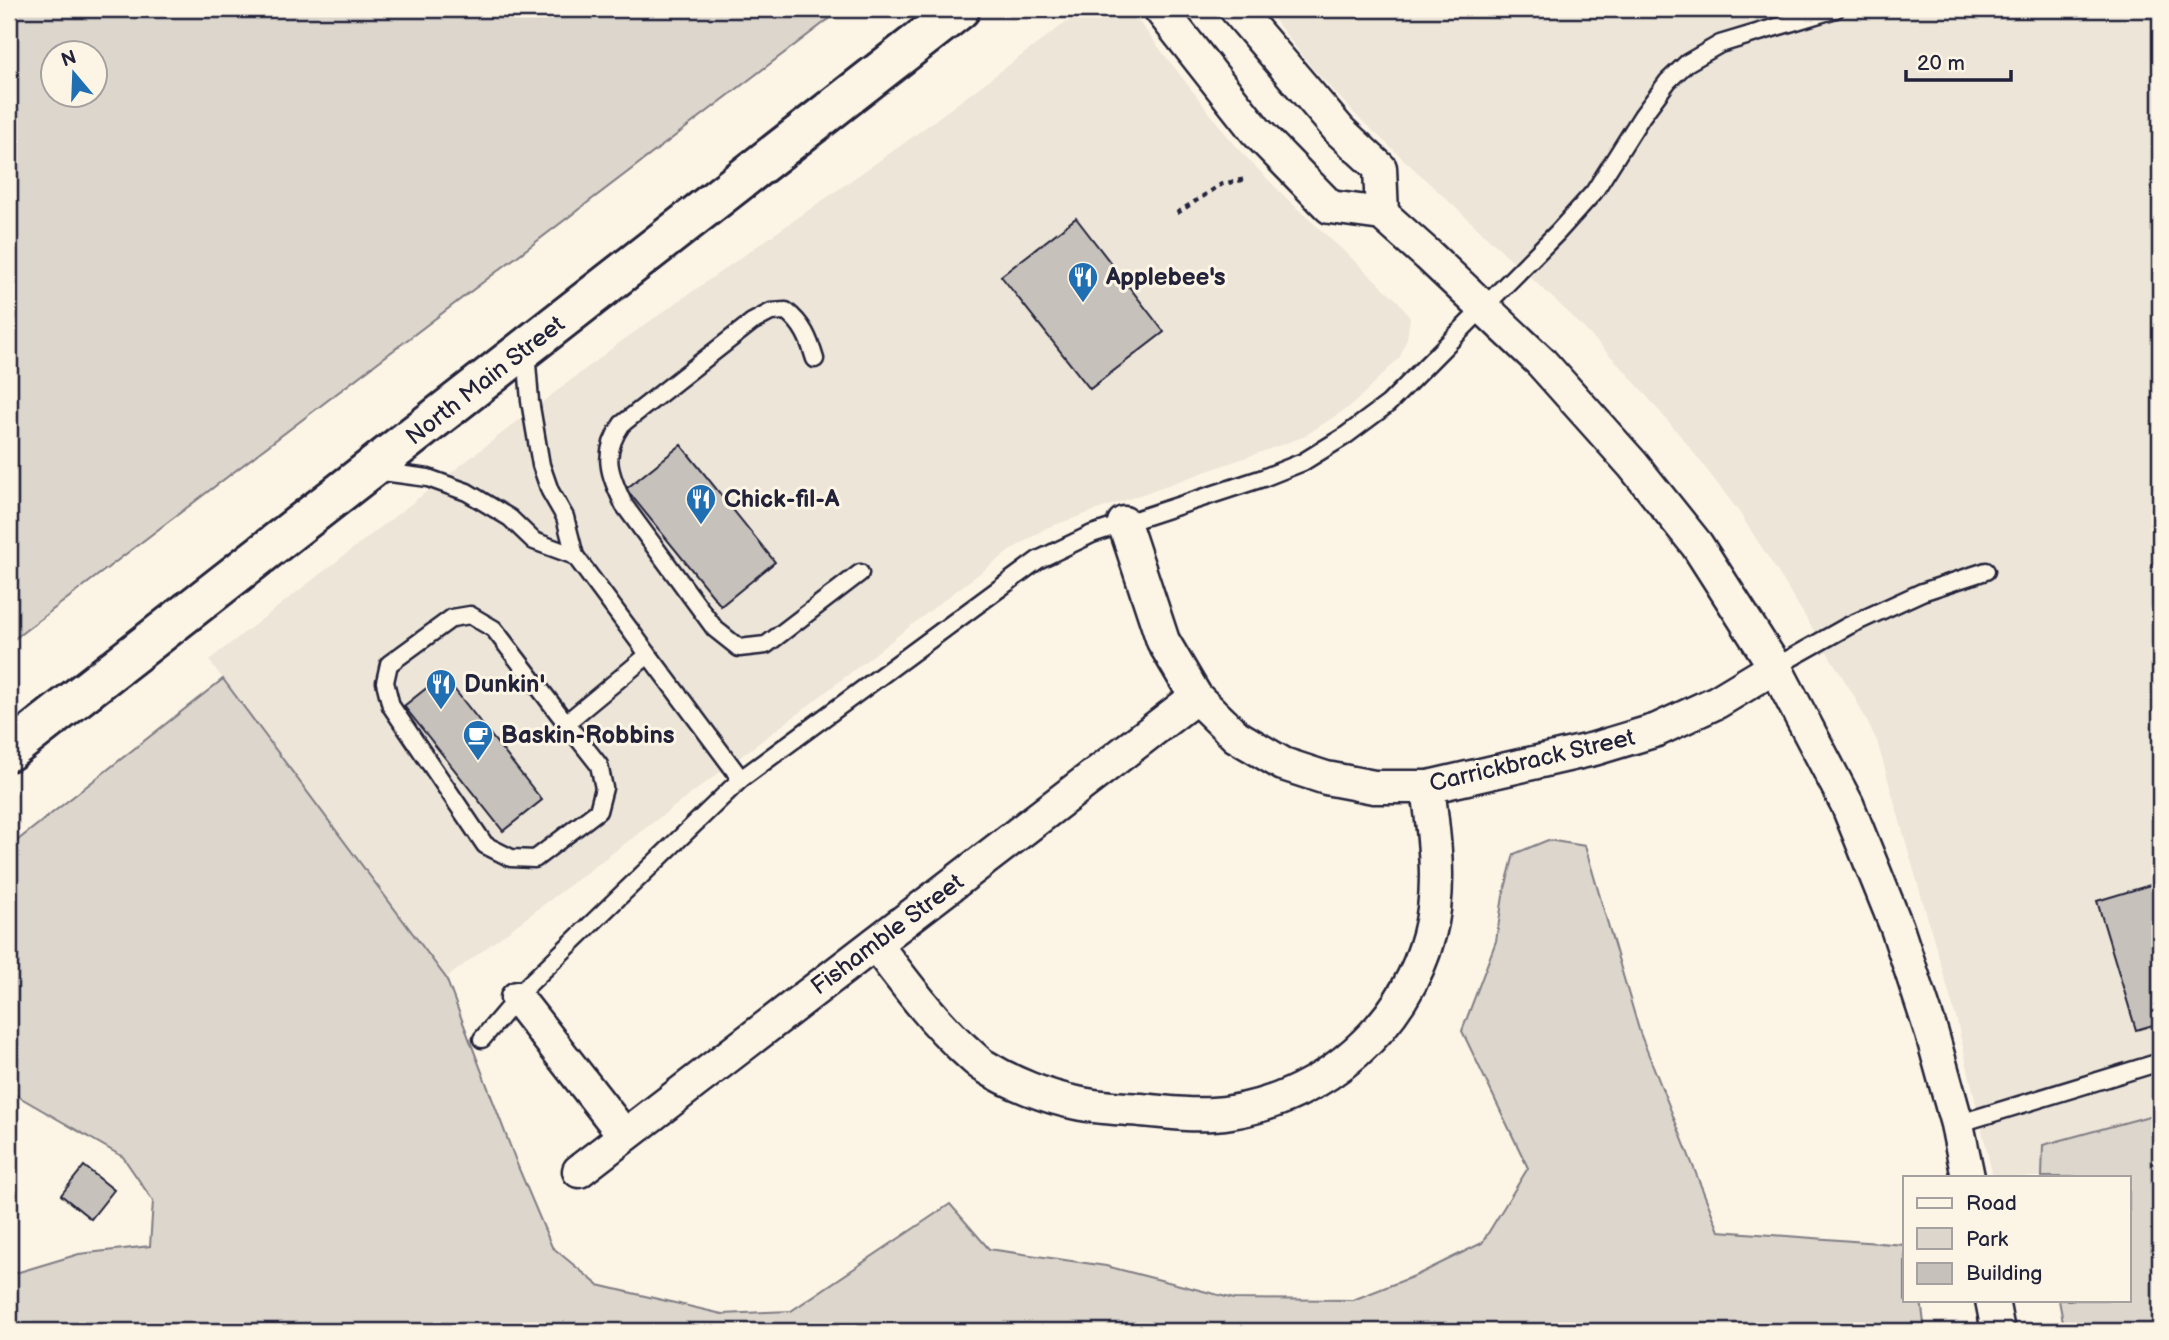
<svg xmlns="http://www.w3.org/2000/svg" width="2169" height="1340" font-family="'Balsamiq Sans',sans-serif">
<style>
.built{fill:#ece5d8}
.green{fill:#dcd6cc;stroke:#7f7c84;stroke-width:2;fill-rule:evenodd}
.building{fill:#c6c1bb;stroke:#22223b;stroke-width:2}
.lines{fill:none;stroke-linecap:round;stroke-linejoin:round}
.lane-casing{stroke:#22223b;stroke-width:21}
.street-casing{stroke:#22223b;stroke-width:37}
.highway-casing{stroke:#22223b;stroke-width:44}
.path{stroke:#22223b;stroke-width:4.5;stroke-dasharray:5 5;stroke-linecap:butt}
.lane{stroke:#fcf5e5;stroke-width:16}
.street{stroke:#fcf5e5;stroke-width:32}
.highway{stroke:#fcf5e5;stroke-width:38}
.labels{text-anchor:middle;stroke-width:6;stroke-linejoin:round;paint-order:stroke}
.poi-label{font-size:24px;font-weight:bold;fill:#22223b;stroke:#fcf5e5;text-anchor:start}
.street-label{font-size:24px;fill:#22223b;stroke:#fcf5e5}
</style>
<rect width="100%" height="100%" fill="#fcf5e5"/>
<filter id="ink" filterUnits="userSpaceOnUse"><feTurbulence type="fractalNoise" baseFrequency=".0143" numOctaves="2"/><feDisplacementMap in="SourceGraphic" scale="14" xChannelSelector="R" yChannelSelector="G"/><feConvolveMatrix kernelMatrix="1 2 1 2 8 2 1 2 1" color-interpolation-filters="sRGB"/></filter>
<g filter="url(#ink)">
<g class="built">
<polygon points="1089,9 1120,9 1139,22 1236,147 1287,199 1398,301 1410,318 1407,338 1400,357 1352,405 1303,437 1046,528 1011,550 945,599 800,712 446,978 209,660 619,343 903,144 1064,24"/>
<polygon points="1266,9 2160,9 2160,1166 2124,1177 1993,1177 1957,1021 1877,741 1853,694 1779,574 1737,509 1684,440 1627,373 1570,314 1356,115 1312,68"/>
</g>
<g class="green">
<path d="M9,9H842L9,643ZM52,52H94V94H52Z"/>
<polygon points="223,679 446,978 519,1169 552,1247 598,1285 722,1314 791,1311 950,1204 989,1249 1106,1266 1234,1299 1353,1300 1417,1275 1482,1243 1528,1168 1462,1031 1496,941 1503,896 1514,854 1548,840 1585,846 1640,1033 1719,1231 1905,1245 1905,1300 1921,1300 1925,1331 9,1331 9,1275 79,1254 150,1246 153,1201 123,1157 9,1091 9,847"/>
<polygon points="2160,1113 2160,1331 2068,1331 2063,1322 2059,1300 2129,1300 2129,1177 2042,1177 2043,1145"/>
</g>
<g class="building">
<polygon points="1076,218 1164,332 1090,389 1001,276"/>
<polygon points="681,445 775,562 721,606 626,489"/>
<polygon points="443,675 542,800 503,831 404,706"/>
<polygon points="2160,882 2160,1023 2136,1030 2097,901"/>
<polygon points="84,1166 114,1190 91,1219 61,1195"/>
</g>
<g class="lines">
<g class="lane-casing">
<g id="lane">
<polyline points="526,351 530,401 541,465 550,491 565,517 575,556 741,779"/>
<path d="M815,359C809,339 803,324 786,311L771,312L752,322L622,424C601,454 609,473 624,505L715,629L739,648L766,645L860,573"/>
<polyline points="375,471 428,478 467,492 510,518 534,541 575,556"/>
<polyline points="1775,667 1848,626 1922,592 1986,571"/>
<polyline points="566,723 494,629 470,615 452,618 389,664 385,682 391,706 485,845 511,858 535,859 598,811 604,788 599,765 566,723 648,655"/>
<polyline points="482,1039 527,986 741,779 1038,560 1092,534 1263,478 1303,462 1345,436 1388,404 1557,233 1594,192 1642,116 1668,81 1687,63 1720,44 1836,9"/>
<polyline points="1957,1124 2160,1062"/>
</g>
</g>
<g class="street-casing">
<g id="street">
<polyline points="1160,9 1256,131 1330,207 1382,214 1428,255 1541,362 1633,465 1697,545 1775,667 1847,804 1897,928 1932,1034 1957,1124 1968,1177"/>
<polyline points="1236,9 1340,131 1380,168 1382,214"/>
<polyline points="1124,523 1163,641 1196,697 1236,736 1283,764 1326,778 1374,787 1428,787 1594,749 1657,730 1717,702 1775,667"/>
<path d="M875,944C903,980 930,1018 964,1049C970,1054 977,1062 984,1066C1011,1083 1046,1097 1077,1103C1098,1108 1120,1108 1141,1110C1171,1113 1201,1117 1231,1112C1324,1097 1405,1026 1429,935C1442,887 1434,836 1428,787"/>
<polyline points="517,998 624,1135"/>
<polyline points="579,1171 1196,697"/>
<polyline points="1992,1300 1998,1331"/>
</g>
</g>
<g class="highway-casing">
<polyline id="highway" points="9,751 960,9"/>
</g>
<polyline class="path" points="1177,213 1222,184 1247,179"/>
<use href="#lane" class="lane"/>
<use href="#street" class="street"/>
<use href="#highway" class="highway"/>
</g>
</g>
<defs>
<g id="restaurant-pin" transform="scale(1.575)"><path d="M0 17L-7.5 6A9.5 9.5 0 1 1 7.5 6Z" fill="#1f6fb2" stroke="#fcf5e5"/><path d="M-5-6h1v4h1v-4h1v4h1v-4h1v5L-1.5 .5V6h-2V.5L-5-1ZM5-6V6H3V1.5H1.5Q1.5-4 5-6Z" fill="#fff"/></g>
<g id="cafe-pin" transform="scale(1.575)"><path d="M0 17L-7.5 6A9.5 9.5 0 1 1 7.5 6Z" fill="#1f6fb2" stroke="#fcf5e5"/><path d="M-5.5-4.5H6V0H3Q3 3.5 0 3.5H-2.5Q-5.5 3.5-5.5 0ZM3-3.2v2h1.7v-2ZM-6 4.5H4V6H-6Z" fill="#fff"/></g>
</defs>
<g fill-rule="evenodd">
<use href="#restaurant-pin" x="1083" y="277"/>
<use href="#restaurant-pin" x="701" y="499"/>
<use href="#restaurant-pin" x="441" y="684"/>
<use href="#cafe-pin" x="478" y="735"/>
</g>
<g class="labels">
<g class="poi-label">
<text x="1106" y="285">Applebee's</text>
<text x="724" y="507">Chick-fil-A</text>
<text x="464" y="692">Dunkin'</text>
<text x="501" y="743">Baskin-Robbins</text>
</g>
<g class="street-label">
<text transform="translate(485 380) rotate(-38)" y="8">North Main Street</text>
<text transform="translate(1532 760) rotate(-13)" y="8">Carrickbrack Street</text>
<text transform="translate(887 934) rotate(-37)" y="8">Fishamble Street</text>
</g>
</g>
<rect width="2169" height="1340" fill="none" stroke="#fcf5e5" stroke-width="35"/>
<rect x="18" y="18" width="2134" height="1305" fill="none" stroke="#22223b" stroke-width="2.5" filter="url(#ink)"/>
<rect x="1903" y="1176" width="228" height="126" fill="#fcf5e5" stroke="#a5a1a1" stroke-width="2"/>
<rect x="1917" y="1198" width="35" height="10" fill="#fcf5e5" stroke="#a5a1a1" stroke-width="2"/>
<text x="1966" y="1210" font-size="21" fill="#22223b">Road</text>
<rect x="1917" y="1228" width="35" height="21" fill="#dcd6cc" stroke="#a5a1a1" stroke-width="2"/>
<text x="1966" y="1246" font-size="21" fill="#22223b">Park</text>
<rect x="1917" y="1263" width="35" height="21" fill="#c6c1bb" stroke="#a5a1a1" stroke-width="2"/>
<text x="1966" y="1280" font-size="21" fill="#22223b">Building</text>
<g transform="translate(74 74) rotate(341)"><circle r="33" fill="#fcf5e5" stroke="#a5a1a1" stroke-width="2"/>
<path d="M0-5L12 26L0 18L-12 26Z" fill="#1f6fb2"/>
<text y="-10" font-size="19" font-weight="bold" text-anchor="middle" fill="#22223b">N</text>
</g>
<path d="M1906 70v10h105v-10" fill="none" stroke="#22223b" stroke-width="3.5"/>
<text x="1917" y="70" font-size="21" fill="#22223b" stroke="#fcf5e5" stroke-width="5" paint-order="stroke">20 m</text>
</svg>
